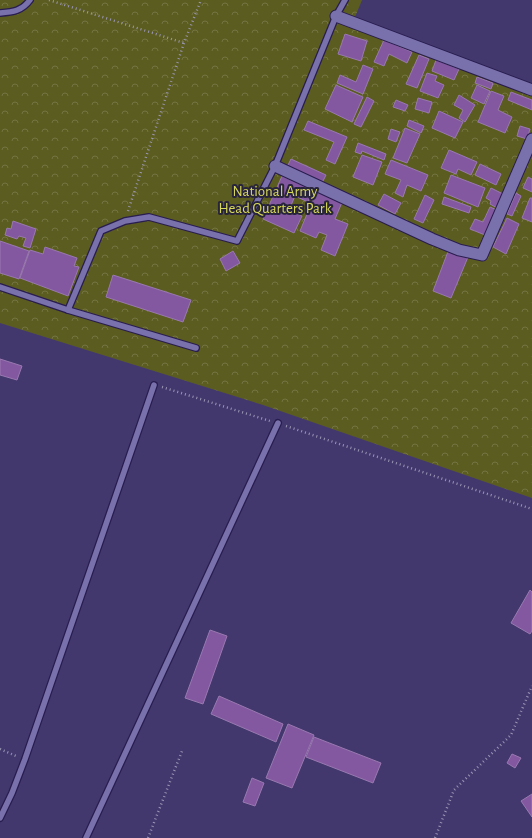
<svg xmlns="http://www.w3.org/2000/svg" width="532" height="838" font-family="'Alegreya Sans',sans-serif">
<style>
.forest{fill:url(#forest-crowns)}
.building{fill:#8358a0;stroke:#9979b0}
.lines{fill:none;stroke-linecap:round;stroke-linejoin:round}
.service-casing{stroke:#291d4f;stroke-width:8}
.minor-casing{stroke:#291d4f;stroke-width:13}
.path{stroke:#9b96b4;stroke-width:2.5;stroke-dasharray:1 3;stroke-linecap:butt}
.service{stroke:#7971ab;stroke-width:5.5}
.minor{stroke:#7971ab;stroke-width:11}
.labels{text-anchor:middle;stroke-width:4;stroke-linejoin:round;paint-order:stroke}
.park-label{font-size:15px;fill:#d7d95a;stroke:#28243c}
</style>
<defs>
<pattern id="forest-crowns" width="20" height="18" patternUnits="userSpaceOnUse"><rect width="20" height="18" fill="#5b5c20"/><path d="M2 6a3 3 0 1 1 6 0M12 15a3 3 0 1 1 6 0" fill="none" stroke="#737441"/></pattern>
</defs>
<rect width="100%" height="100%" fill="#42386d"/>
<polygon class="forest" points="0,0 362,0 355,17 532,87 532,498 263,405 0,323"/>
<g class="building">
<polygon points="345,34 367,41 361,61 338,54"/>
<polygon points="384,40 412,52 407,63 389,54 384,66 374,62"/>
<polygon points="419,55 429,59 417,88 406,84"/>
<polygon points="436,60 459,69 454,80 432,71"/>
<polygon points="363,65 373,69 363,94 337,83 340,75 356,82"/>
<polygon points="427,73 437,76 435,81 444,85 438,98 420,91"/>
<polygon points="477,77 493,83 491,89 475,83"/>
<polygon points="336,85 363,97 352,122 325,109"/>
<polygon points="477,85 490,91 484,104 471,98"/>
<polygon points="491,91 504,96 498,110 512,117 505,133 478,122"/>
<polygon points="511,92 532,100 532,110 508,100"/>
<polygon points="459,95 475,105 465,122 459,118 463,110 454,105"/>
<polygon points="367,97 374,101 361,127 354,124"/>
<polygon points="418,98 432,102 429,113 415,109"/>
<polygon points="396,100 408,105 405,111 393,107"/>
<polygon points="439,111 463,122 455,138 432,128"/>
<polygon points="409,120 424,126 421,133 407,126"/>
<polygon points="308,121 347,137 335,164 326,160 334,142 304,130"/>
<polygon points="520,126 530,129 527,139 517,136"/>
<polygon points="405,128 420,134 407,163 393,158"/>
<polygon points="391,129 400,132 396,142 388,139"/>
<polygon points="358,143 386,154 384,160 362,151 361,154 355,152"/>
<polygon points="449,150 477,162 471,175 458,169 456,174 441,168"/>
<polygon points="362,155 382,162 373,185 353,177"/>
<polygon points="291,159 326,175 321,185 286,169"/>
<polygon points="391,160 428,175 421,191 407,185 403,197 395,193 401,180 385,174"/>
<polygon points="480,164 501,174 496,185 475,175"/>
<polygon points="451,175 485,188 478,207 444,193"/>
<polygon points="282,176 313,190 308,202 295,196 289,210 302,216 294,233 263,219"/>
<polygon points="528,177 532,179 532,192 523,188"/>
<polygon points="491,188 503,194 497,208 490,204 491,201 486,198"/>
<polygon points="317,190 343,200 335,219 348,224 335,256 321,250 327,235 319,232 316,238 300,231"/>
<polygon points="516,193 521,196 512,216 507,214"/>
<polygon points="384,194 401,203 395,214 378,205"/>
<polygon points="425,195 434,200 423,223 414,219"/>
<polygon points="444,197 471,207 469,213 442,204"/>
<polygon points="530,198 532,198 532,222 522,218"/>
<polygon points="490,207 497,210 485,235 470,229 475,219 483,222"/>
<polygon points="507,218 519,224 506,254 493,247"/>
<polygon points="13,221 36,229 30,248 23,246 26,238 19,236 17,239 5,235 7,228 11,229"/>
<polygon points="0,241 29,251 19,279 0,273"/>
<polygon points="45,247 77,258 74,266 79,267 68,296 20,278 30,250 43,254"/>
<polygon points="449,249 468,257 451,298 433,291"/>
<polygon points="233,251 240,263 226,271 220,259"/>
<polygon points="113,275 191,300 183,322 106,297"/>
<polygon points="0,359 22,366 17,380 0,375"/>
<polygon points="530,590 532,592 532,631 530,634 511,623"/>
<polygon points="210,630 227,636 203,704 185,698"/>
<polygon points="219,696 283,724 276,742 211,714"/>
<polygon points="288,724 314,735 292,788 266,778"/>
<polygon points="314,737 381,763 373,783 306,757"/>
<polygon points="512,754 521,758 515,768 507,763"/>
<polygon points="252,778 264,783 255,806 243,802"/>
<polygon points="532,794 532,817 521,801"/>
</g>
<g class="lines">
<g class="service-casing">
<g id="service">
<path d="M0,13C13,12 22,11 30,0"/>
<polyline points="0,287 68,310 101,231 125,221 149,217 237,241 275,166 336,16 345,0"/>
<polyline points="68,310 196,348"/>
<polyline points="0,818 12,793 25,759 154,385"/>
<polyline points="86,838 278,423"/>
</g>
</g>
<g class="minor-casing">
<g id="minor">
<polyline points="336,16 532,90"/>
<polyline points="275,166 432,239 459,250 482,255 532,139"/>
</g>
</g>
<g class="path">
<polyline points="49,0 184,43"/>
<polyline points="128,211 184,43 201,0"/>
<polyline points="162,387 270,421"/>
<polyline points="286,426 532,509"/>
<polyline points="0,749 16,756"/>
<polyline points="148,838 182,751"/>
<polyline points="435,838 454,790 511,735 532,686"/>
</g>
<use href="#service" class="service"/>
<use href="#minor" class="minor"/>
</g>
<g class="labels">
<g class="park-label">
<text x="275" y="196">National Army<tspan x="275" dy="17">Head Quarters Park</tspan></text>
</g>
</g>
</svg>
